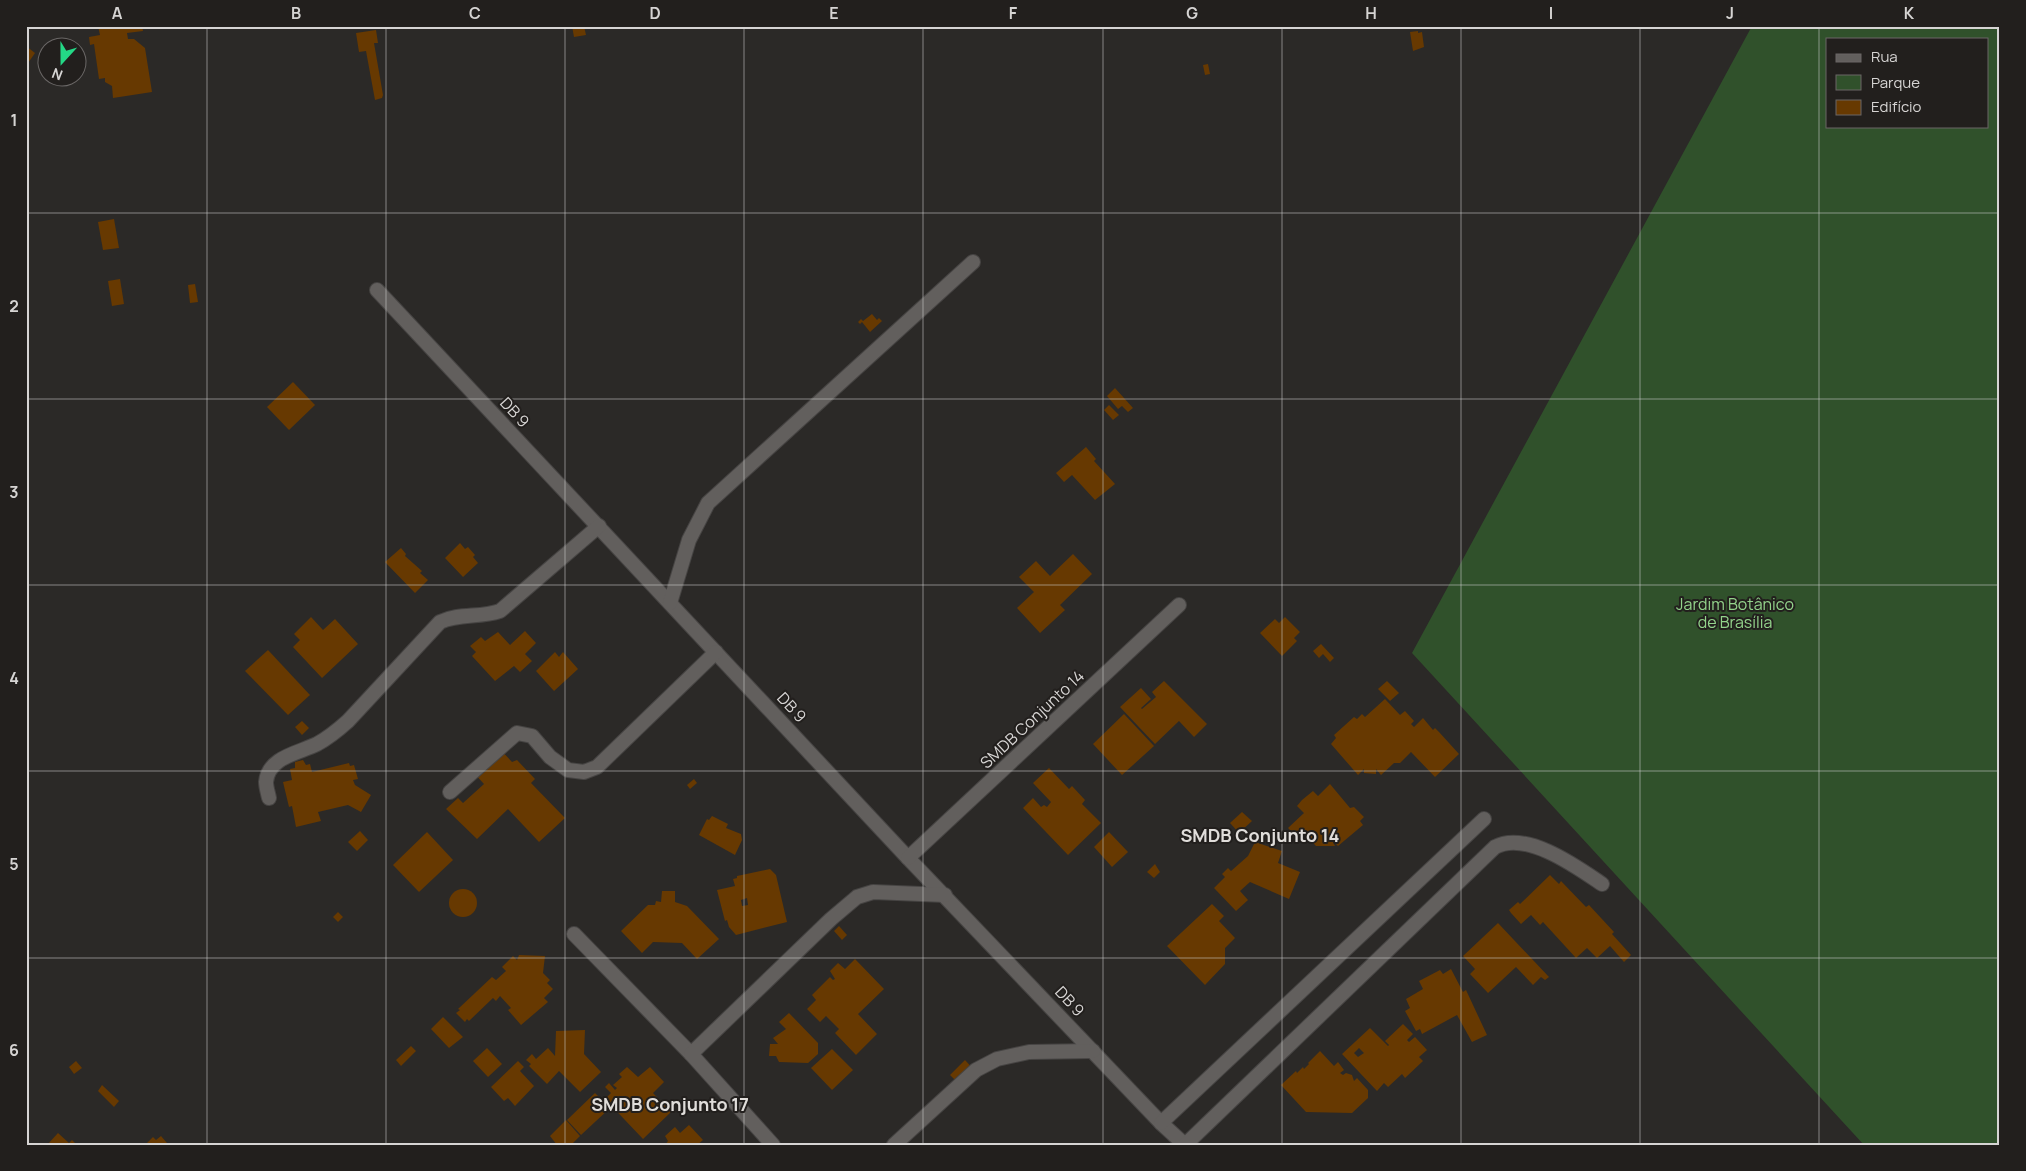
<svg xmlns="http://www.w3.org/2000/svg" width="2026" height="1171" font-family="Manrope,sans-serif">
<style>
.green{fill:#30512b;fill-rule:evenodd}
.building{fill:#673901;fill-rule:evenodd}
.lines{fill:none;stroke-linecap:round;stroke-linejoin:round}
.minor-casing{stroke:#464443;stroke-width:16}
.minor{stroke:#625f5d;stroke-width:14}
.grid{fill:none;stroke:#d6d4d3;stroke-width:1;stroke-opacity:0.55}
.labels{text-anchor:middle;stroke-width:4;stroke-linejoin:round;paint-order:stroke}
.street-label{font-size:16px;fill:#d6d4d3;stroke:#221f1d}
.park-label{font-size:16px;fill:#93d38b;stroke:#221f1d}
.neighbourhood-label{font-size:18px;font-weight:bold;fill:#e0ddda;stroke:#221f1d}
.neatline{fill:none;stroke:#d6d4d3;stroke-width:2}
.grid-label{font-size:16px;text-anchor:middle;font-weight:bold;fill:#d6d4d3}
</style>
<rect width="100%" height="100%" fill="#2b2927"/>
<path class="green" d="M1752,26H2000V1145H1864L1412,653ZM1827,39H1987V126H1827Z"/>
<g class="building">
<polygon points="98,26 142,26 143,31 127,33 128,39 134,39 145,48 152,92 113,98 112,86 105,82 105,78 99,79 94,44 90,45 89,37 100,35"/>
<polygon points="572,26 584,26 586,35 574,37"/>
<polygon points="376,30 378,43 374,43 383,95 382,98 375,100 366,51 359,52 356,33"/>
<polygon points="1418,31 1418,33 1422,32 1424,47 1413,51 1410,32"/>
<polygon points="26,46 35,53 26,66"/>
<polygon points="1208,64 1210,74 1205,75 1203,65"/>
<polygon points="114,219 119,248 103,250 98,222"/>
<polygon points="120,279 124,304 112,306 108,281"/>
<polygon points="195,284 198,302 190,303 188,285"/>
<polygon points="872,314 877,320 879,318 882,321 870,332 862,322 860,324 858,322 861,319 863,321"/>
<polygon points="293,382 315,405 289,430 267,407"/>
<polygon points="1115,388 1133,408 1128,412 1122,406 1118,409 1107,396"/>
<polygon points="1109,405 1119,415 1113,420 1104,410"/>
<polygon points="1086,447 1096,459 1094,461 1115,484 1095,500 1072,475 1064,482 1056,473"/>
<polygon points="460,543 465,549 468,547 475,555 473,557 478,563 463,577 445,558"/>
<polygon points="401,548 406,554 405,556 422,571 420,573 428,580 415,593 385,562"/>
<polygon points="1073,554 1092,574 1060,605 1065,610 1040,633 1017,608 1034,592 1019,577 1036,561 1050,576"/>
<polygon points="311,617 323,630 335,619 358,644 322,678 293,647 300,640 294,634"/>
<polygon points="1285,617 1300,632 1294,638 1297,641 1282,656 1260,633 1275,619 1279,623"/>
<polygon points="525,631 536,643 525,654 532,661 520,672 514,666 495,681 472,656 476,652 470,646 481,637 485,641 498,632 510,645"/>
<polygon points="1321,644 1334,658 1330,662 1323,654 1319,658 1313,651"/>
<polygon points="268,650 310,695 288,715 245,671"/>
<polygon points="555,652 559,657 563,652 578,669 554,691 536,671"/>
<polygon points="1164,681 1207,724 1194,737 1179,721 1155,744 1120,707 1141,688 1151,699 1141,708 1142,709 1156,697 1152,692"/>
<polygon points="1387,681 1399,693 1390,701 1378,689"/>
<polygon points="1385,699 1400,715 1405,711 1414,721 1411,724 1414,727 1423,718 1433,730 1435,728 1439,732 1459,754 1435,777 1411,752 1400,763 1394,763 1381,775 1376,769 1376,774 1364,773 1364,769 1358,775 1331,744 1336,738 1334,735 1354,717 1357,719 1362,714 1365,717"/>
<polygon points="1124,714 1154,746 1122,775 1093,744"/>
<polygon points="302,721 309,728 302,735 295,727"/>
<polygon points="497,746 512,762 517,760 535,779 531,783 565,818 539,842 508,809 477,839 446,809 458,798 463,803 484,784 471,770"/>
<polygon points="303,760 306,765 310,764 312,772 349,763 350,766 354,765 358,779 353,780 355,785 371,795 361,812 348,805 318,812 321,821 296,827 292,806 289,807 283,782 292,780 290,769 295,768 295,762"/>
<polygon points="1049,768 1069,789 1072,786 1085,800 1082,804 1101,823 1068,855 1023,808 1033,798 1041,807 1044,805 1047,807 1051,802 1033,783"/>
<polygon points="694,779 697,783 690,789 687,785"/>
<polygon points="1330,784 1350,808 1354,807 1364,817 1360,821 1363,825 1338,846 1332,840 1335,846 1316,846 1303,832 1297,837 1288,828 1304,813 1297,806 1302,800 1313,791 1318,796"/>
<polygon points="1242,812 1252,821 1239,833 1230,823"/>
<polygon points="712,816 728,824 726,828 741,834 742,840 735,855 699,835 707,819 709,820"/>
<polygon points="360,831 368,840 357,851 348,842"/>
<polygon points="427,832 453,860 419,892 393,865"/>
<polygon points="1109,832 1128,852 1112,867 1094,847"/>
<polygon points="1255,842 1282,851 1278,863 1300,872 1289,899 1250,882 1240,891 1248,900 1236,911 1214,888 1225,877 1222,874 1228,868 1231,871 1248,856"/>
<polygon points="1155,864 1160,872 1154,878 1147,872"/>
<path d="M770,869L776,875L787,922L736,935L729,927L727,920L725,921L717,890L735,886L733,879L737,878V876ZM747,898L748,905L742,906L741,900Z"/>
<polygon points="1550,875 1559,884 1561,881 1586,907 1589,905 1614,932 1612,934 1631,955 1624,962 1610,946 1597,958 1587,948 1576,958 1543,922 1540,925 1531,915 1521,924 1511,913 1509,910 1518,902 1520,904"/>
<circle cx="463" cy="903" r="14"/>
<polygon points="662,891 675,891 675,902 687,906 719,939 697,959 682,943 653,942 642,953 621,931 648,905 655,905 656,901 661,902"/>
<polygon points="1212,904 1224,916 1219,921 1235,938 1225,948 1225,964 1205,985 1167,946"/>
<polygon points="338,912 343,917 338,922 333,917"/>
<polygon points="1498,923 1549,977 1545,980 1541,977 1533,985 1516,967 1488,993 1470,974 1475,969 1463,956"/>
<polygon points="839,926 847,935 842,940 834,931"/>
<polygon points="519,955 545,956 543,973 550,980 547,983 553,989 544,998 548,1002 521,1025 508,1010 511,1008 500,996 496,1001 493,998 469,1021 467,1019 465,1022 456,1013 460,1010 458,1009 492,977 496,980 506,971 502,967 513,956 517,960"/>
<polygon points="855,959 884,989 858,1014 877,1034 856,1055 835,1033 839,1029 826,1016 820,1022 807,1009 816,1000 812,995 830,977 833,980 835,979 830,971 838,963 845,969"/>
<polygon points="1451,969 1463,992 1466,990 1487,1035 1472,1042 1457,1015 1422,1034 1420,1029 1416,1031 1405,1011 1410,1008 1406,999 1423,989 1419,981 1440,970 1443,974"/>
<polygon points="789,1013 818,1043 818,1054 808,1063 779,1062 776,1056 769,1056 770,1044 778,1044 773,1038 786,1029 779,1022"/>
<polygon points="443,1017 463,1037 449,1048 431,1029"/>
<path d="M1403,1024L1413,1034L1407,1040L1409,1042L1415,1037L1427,1050L1419,1057L1423,1061L1405,1078L1402,1074L1388,1087L1384,1083L1377,1091L1342,1054L1370,1028L1388,1046L1389,1045L1385,1041ZM1359,1048L1364,1053L1358,1057L1354,1053Z"/>
<polygon points="585,1030 584,1054 601,1072 580,1092 559,1071 547,1084 529,1066 531,1064 526,1060 532,1054 536,1059 548,1048 555,1056 556,1031"/>
<polygon points="411,1046 416,1051 401,1066 396,1060"/>
<polygon points="487,1048 502,1064 488,1077 473,1061"/>
<polygon points="832,1049 853,1070 832,1090 811,1068"/>
<polygon points="1320,1051 1334,1066 1338,1062 1344,1070 1340,1073 1343,1075 1346,1073 1352,1075 1354,1081 1357,1078 1368,1090 1368,1098 1352,1113 1306,1112 1281,1085 1296,1071 1297,1073 1303,1067 1304,1069 1309,1064 1308,1063"/>
<polygon points="965,1060 975,1071 960,1085 950,1075"/>
<polygon points="76,1061 82,1068 74,1074 69,1067"/>
<polygon points="518,1061 524,1067 520,1071 534,1086 515,1106 508,1098 504,1101 491,1087"/>
<polygon points="627,1067 638,1077 650,1067 664,1082 653,1093 671,1112 643,1139 605,1099 611,1093 605,1087 609,1083 615,1090 617,1088 613,1085 622,1077 619,1074"/>
<polygon points="102,1085 119,1101 114,1107 98,1091"/>
<polygon points="595,1093 610,1108 581,1135 567,1120"/>
<polygon points="566,1120 580,1136 571,1145 557,1145 550,1136"/>
<polygon points="689,1125 703,1140 697,1145 665,1145 668,1141 665,1136 675,1127 680,1133"/>
<polygon points="58,1133 69,1143 72,1140 77,1145 47,1145"/>
<polygon points="161,1136 167,1143 166,1145 145,1145 153,1137 156,1140"/>
</g>
<g class="lines">
<g class="minor-casing">
<g id="minor">
<polyline points="377,290 908,858 1161,1123 1185,1145"/>
<polyline points="670,603 689,540 708,503 973,262"/>
<polyline points="450,792 517,733 532,736 550,757 568,770 584,772 597,767 716,652"/>
<path d="M269,798C268,793 266,787 266,782C268,757 299,753 317,744C328,738 338,730 348,721L440,622C459,613 480,618 500,611L599,526"/>
<polyline points="908,858 1179,605"/>
<polyline points="574,934 691,1054"/>
<polyline points="1161,1123 1484,819"/>
<polyline points="773,1145 691,1054 831,919 857,897 873,892 945,895"/>
<polyline points="894,1145 976,1070 997,1059 1029,1052 1093,1051"/>
<path d="M1185,1145L1495,847C1526,830 1577,867 1602,884"/>
</g>
</g>
<use href="#minor" class="minor"/>
</g>
<path class="grid" d="M207,26V1145M386,26V1145M565,26V1145M744,26V1145M923,26V1145M1103,26V1145M1282,26V1145M1461,26V1145M1640,26V1145M1819,26V1145M26,213H2000M26,399H2000M26,585H2000M26,771H2000M26,958H2000"/>
<g class="labels">
<g class="street-label">
<text transform="translate(515 412) rotate(47)" y="6">DB 9</text>
<text transform="translate(792 707) rotate(47)" y="6">DB 9</text>
<text transform="translate(1032 719) rotate(-43)" y="6">SMDB Conjunto 14</text>
<text transform="translate(1070 1001) rotate(47)" y="6">DB 9</text>
</g>
<g class="park-label">
<text x="1735" y="610">Jardim Botânico<tspan x="1735" dy="18">de Brasília</tspan></text>
</g>
<g class="neighbourhood-label">
<text x="1260" y="842">SMDB Conjunto 14</text>
<text x="670" y="1111">SMDB Conjunto 17</text>
</g>
</g>
<rect width="2026" height="1171" fill="none" stroke="#221f1d" stroke-width="55"/>
<rect x="1826" y="38" width="162" height="90" fill="#221f1d" stroke="#6a6766"/>
<rect x="1836" y="54" width="25" height="8" fill="#625f5d" stroke="#6a6766"/>
<text x="1871" y="62" font-size="15" fill="#d6d4d3">Rua</text>
<rect x="1836" y="75" width="25" height="15" fill="#30512b" stroke="#6a6766"/>
<text x="1871" y="88" font-size="15" fill="#d6d4d3">Parque</text>
<rect x="1836" y="100" width="25" height="15" fill="#673901" stroke="#6a6766"/>
<text x="1871" y="112" font-size="15" fill="#d6d4d3">Edifício</text>
<g transform="translate(62 62) rotate(201)"><circle r="24" fill="#221f1d" stroke="#6a6766"/>
<path d="M0-4L9 19L0 12L-9 19Z" fill="#24d886"/>
<text y="-8" font-size="14" font-weight="bold" text-anchor="middle" fill="#d6d4d3">N</text>
</g>
<rect x="28" y="28" width="1970" height="1116" class="neatline"/>
<g class="grid-label">
<text x="117" y="19">A</text>
<text x="296" y="19">B</text>
<text x="475" y="19">C</text>
<text x="655" y="19">D</text>
<text x="834" y="19">E</text>
<text x="1013" y="19">F</text>
<text x="1192" y="19">G</text>
<text x="1371" y="19">H</text>
<text x="1551" y="19">I</text>
<text x="1730" y="19">J</text>
<text x="1909" y="19">K</text>
<text x="14" y="126">1</text>
<text x="14" y="312">2</text>
<text x="14" y="498">3</text>
<text x="14" y="684">4</text>
<text x="14" y="870">5</text>
<text x="14" y="1056">6</text>
</g>
</svg>
